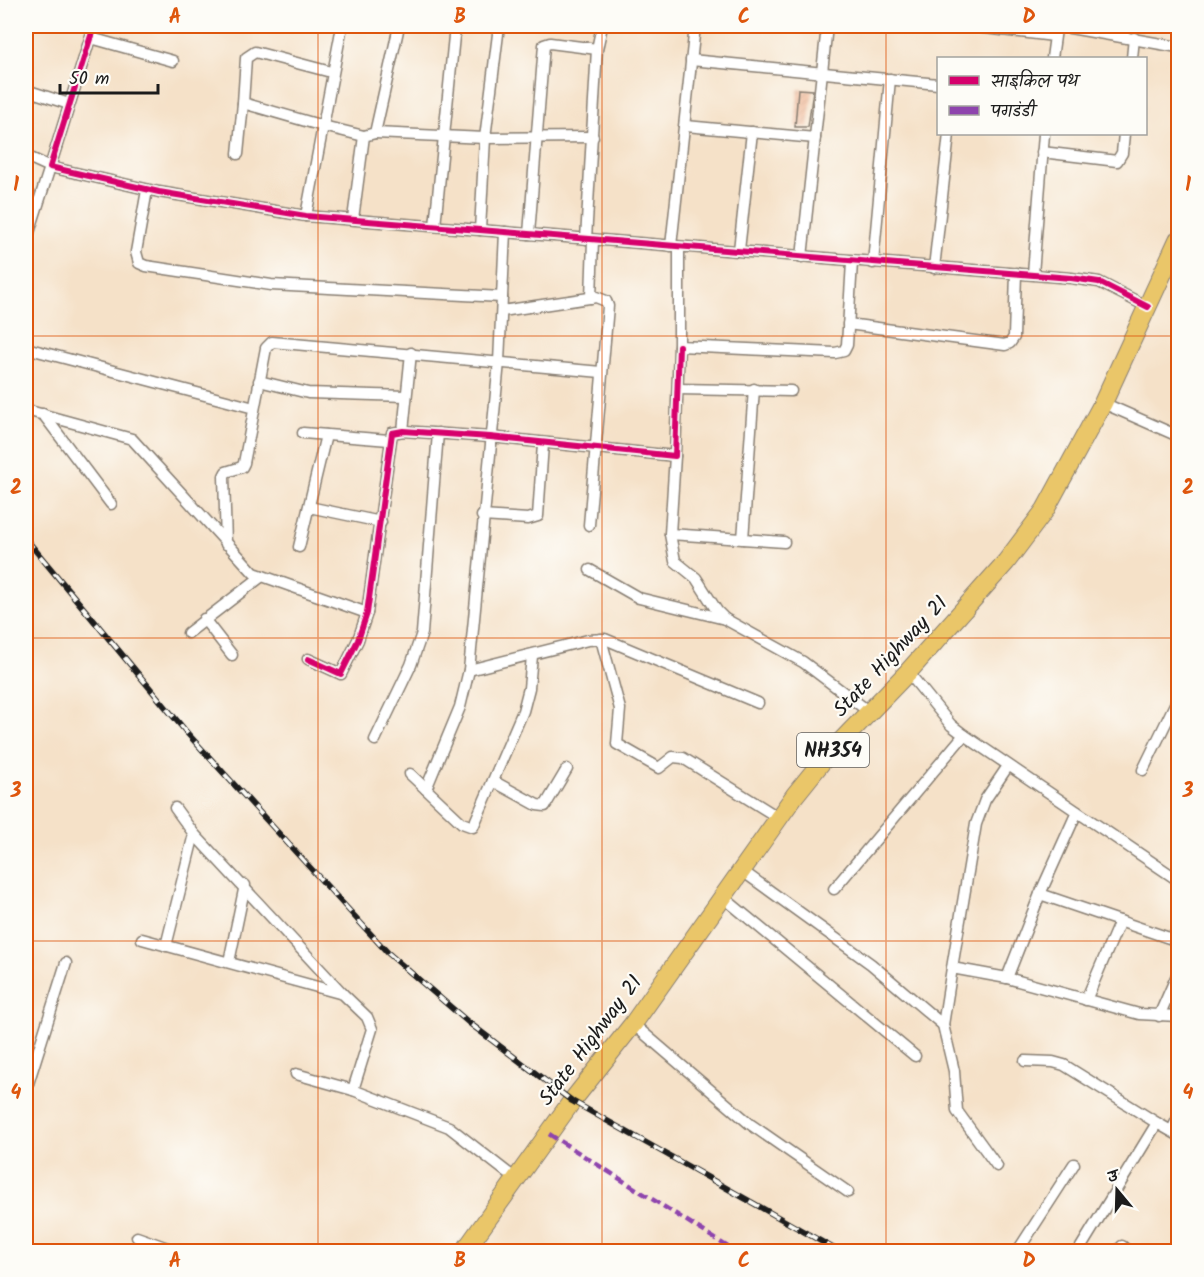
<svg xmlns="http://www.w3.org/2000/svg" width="1204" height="1277" font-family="Kalam,'Playpen Sans Deva',sans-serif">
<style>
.building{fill:url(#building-hatch)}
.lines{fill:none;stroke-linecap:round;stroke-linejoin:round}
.minor-casing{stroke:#887e72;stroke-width:13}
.trunk-casing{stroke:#887e72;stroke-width:20}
.minor{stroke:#fff;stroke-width:10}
.trunk{stroke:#eac669;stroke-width:18}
.rail-casing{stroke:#1c1c1c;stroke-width:6}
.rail{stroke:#fdfcf7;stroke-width:4;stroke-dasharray:11;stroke-linecap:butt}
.quiet{stroke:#8e44ad;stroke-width:4.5;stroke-dasharray:9 4.5;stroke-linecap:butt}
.cycleway-casing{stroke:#fdfcf7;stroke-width:10}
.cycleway{stroke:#d6006c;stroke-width:6}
.grid{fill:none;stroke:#de560d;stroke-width:1.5;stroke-opacity:0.55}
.labels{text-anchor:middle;stroke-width:4.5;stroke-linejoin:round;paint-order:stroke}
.shield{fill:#fdfcf7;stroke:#605f5e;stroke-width:1.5}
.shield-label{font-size:20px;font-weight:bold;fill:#1c1c1c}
.street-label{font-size:21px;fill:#1c1c1c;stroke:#fdfcf7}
.neatline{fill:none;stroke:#de560d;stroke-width:2}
.grid-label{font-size:20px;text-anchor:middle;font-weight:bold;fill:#de560d}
</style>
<defs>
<pattern id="building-hatch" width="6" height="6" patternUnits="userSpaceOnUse" patternTransform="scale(1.5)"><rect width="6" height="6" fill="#eeac85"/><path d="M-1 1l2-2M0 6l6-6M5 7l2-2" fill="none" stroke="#cc9372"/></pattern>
</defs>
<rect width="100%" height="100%" fill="#fdfcf7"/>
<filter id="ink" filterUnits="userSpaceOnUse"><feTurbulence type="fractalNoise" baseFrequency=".0167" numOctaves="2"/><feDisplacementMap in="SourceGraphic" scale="12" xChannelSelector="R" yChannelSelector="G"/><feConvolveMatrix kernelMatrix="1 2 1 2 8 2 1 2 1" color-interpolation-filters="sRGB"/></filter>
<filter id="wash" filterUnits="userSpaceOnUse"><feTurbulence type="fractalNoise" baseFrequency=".008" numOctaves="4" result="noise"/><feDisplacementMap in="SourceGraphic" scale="24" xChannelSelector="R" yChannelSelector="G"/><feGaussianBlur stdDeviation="1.35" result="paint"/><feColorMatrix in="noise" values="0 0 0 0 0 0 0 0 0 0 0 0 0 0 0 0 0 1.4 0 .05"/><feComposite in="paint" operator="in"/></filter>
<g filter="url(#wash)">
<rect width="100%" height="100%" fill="#f5e1c8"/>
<g id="blocks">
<polygon class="building" points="798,89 813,90 808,127 795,127"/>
</g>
</g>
<g filter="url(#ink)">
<use href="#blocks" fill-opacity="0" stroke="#887e72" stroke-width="1.5"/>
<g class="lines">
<g class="minor-casing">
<g id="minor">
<polyline points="94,26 50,167 159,192 306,216 1071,278 1099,282 1148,307"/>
<polyline points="342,26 323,126 364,136"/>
<polyline points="967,26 1054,36"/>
<polyline points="1059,26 1178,47"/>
<polyline points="91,38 173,61"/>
<polyline points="1052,58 1056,29"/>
<polyline points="1132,58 1134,38"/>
<polyline points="691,60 938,84"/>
<polyline points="26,90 69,104"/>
<polyline points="686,126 815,138"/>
<polyline points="375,133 485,138 593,137"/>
<polyline points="1042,152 1117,161 1122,153 1124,134"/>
<polyline points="238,154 243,103"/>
<polyline points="26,156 50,167 26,242"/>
<polyline points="147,190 136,252 139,263 146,266 271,285 502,297"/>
<polyline points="306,216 323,126 243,103 246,58 255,52 331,72"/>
<polyline points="353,219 364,136 375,133 399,26"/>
<polyline points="435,226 455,26"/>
<polyline points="480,230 485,138 499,26"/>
<polyline points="529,234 544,45 550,43 597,49"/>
<polyline points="586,239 597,49 602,26"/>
<polyline points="671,246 695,26"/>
<polyline points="679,247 679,346 835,353 844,351 847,345 852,262"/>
<polyline points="739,250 752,132"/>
<polyline points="802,257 827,26"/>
<polyline points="873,263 890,79"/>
<polyline points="934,268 949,134"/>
<polyline points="1033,274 1044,134"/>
<polyline points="591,298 593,240"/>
<polyline points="502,311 596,297 606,301 608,306 589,525"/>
<polyline points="848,324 1005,345 1010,343 1014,337 1016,273"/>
<polyline points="26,348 254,408"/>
<polyline points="259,381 308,393 406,396"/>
<polyline points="678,389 791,391"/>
<polyline points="1103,403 1178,436"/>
<polyline points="26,410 132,439 254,573 367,613"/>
<polyline points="43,414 111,504"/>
<polyline points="403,431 411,353"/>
<polyline points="303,433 389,440"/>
<polyline points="675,456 670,534 675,561 696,578 717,611 725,619 803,662 868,711"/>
<polyline points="309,507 381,522"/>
<polyline points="482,516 528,519 538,516 543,444"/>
<polyline points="670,534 784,542"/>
<polyline points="743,539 754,389"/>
<polyline points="226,544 224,476 226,472 242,467 244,463 266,348 272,342 601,372"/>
<polyline points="299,547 326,435"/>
<polyline points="590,570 639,598 725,619"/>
<polyline points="204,619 232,655"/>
<polyline points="188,633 262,576"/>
<polyline points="601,639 620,709 617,744 659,768 673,757 683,758 779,818"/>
<polyline points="308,659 341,674 358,640 367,613 392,433 403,431 490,437 675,456 679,346"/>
<polyline points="469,670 588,640 605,639 758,703"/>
<polyline points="908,672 951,725 964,735 1178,880"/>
<polyline points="375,740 411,665 422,633 438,433"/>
<polyline points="1143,770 1178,698"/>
<polyline points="410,774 462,823 473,827 523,711 529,688 532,656"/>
<polyline points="493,781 537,805 545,806 567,769"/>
<polyline points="426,789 460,707 469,670 499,362 505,232"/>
<polyline points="175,808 194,834 342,993"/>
<polyline points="1077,812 1040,894 1007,978 1139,1014 1178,1016"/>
<polyline points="741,870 871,964 943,1025 952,968 1007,978"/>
<polyline points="834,889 964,735"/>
<polyline points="1040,894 1178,941"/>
<polyline points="723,897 915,1056"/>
<polyline points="142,939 343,994 367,1017 372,1029 353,1090 449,1127 517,1180"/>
<polyline points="166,946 194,834"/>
<polyline points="229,962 245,885"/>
<polyline points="952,968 976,824 985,800 1008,766"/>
<polyline points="1086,1000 1120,921"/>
<polyline points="1159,1016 1178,973"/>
<polyline points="633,1024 750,1124 848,1192"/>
<polyline points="943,1025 954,1071 957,1111 997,1166"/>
<polyline points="1025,1061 1053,1062 1064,1065 1157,1123"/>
<polyline points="296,1074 353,1090"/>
<polyline points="26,1090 66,963"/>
<polyline points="1172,1130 1178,1118"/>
<polyline points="137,1237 179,1252"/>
<polyline points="1122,1246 1129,1252"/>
<polyline points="1017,1252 1074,1164"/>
<polyline points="1078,1252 1157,1123 1178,1135"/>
</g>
</g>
<g class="trunk-casing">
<polyline id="trunk" points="464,1252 572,1101 633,1024 795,795 824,759 908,672 1006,562 1045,510 1103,403 1178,240"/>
</g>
<use href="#minor" class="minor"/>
<use href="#trunk" class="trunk"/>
<g class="rail-casing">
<polyline id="rail" points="26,539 188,734 388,953 468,1022 572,1101 840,1252"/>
</g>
<use href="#rail" class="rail"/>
<polyline class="quiet" points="549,1134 736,1252"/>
<g class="cycleway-casing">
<g id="cycleway">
<polyline points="94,26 50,167 159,192 306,216 1071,278 1099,282 1148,307"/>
<polyline points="308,659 341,674 358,640 367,613 392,433 403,431 490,437 675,456 679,346"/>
</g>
</g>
<use href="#cycleway" class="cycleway"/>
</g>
</g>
<path class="grid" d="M318,26V1252M602,26V1252M886,26V1252M26,336H1178M26,638H1178M26,941H1178"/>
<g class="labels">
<rect class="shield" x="797" y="733" width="72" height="34" rx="4.5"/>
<g class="shield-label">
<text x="833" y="757">NH354</text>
</g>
<g class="street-label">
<text transform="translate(890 656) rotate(-47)" y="7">State Highway 21</text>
<text transform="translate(590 1040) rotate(-53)" y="7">State Highway 21</text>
</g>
</g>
<rect width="1204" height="1277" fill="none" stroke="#fdfcf7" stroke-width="66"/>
<rect x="937" y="57" width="210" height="78" fill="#fdfcf7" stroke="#a3a29f" stroke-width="1.5"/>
<rect x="949" y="76" width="30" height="9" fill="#d6006c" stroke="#a3a29f" stroke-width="1.5"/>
<text x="991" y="87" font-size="18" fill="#1c1c1c">साइकिल पथ</text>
<rect x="949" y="106" width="30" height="9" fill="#8e44ad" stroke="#a3a29f" stroke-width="1.5"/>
<text x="991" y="117" font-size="18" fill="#1c1c1c">पगडंडी</text>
<g transform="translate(1117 1190) rotate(341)" stroke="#fdfcf7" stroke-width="4.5" paint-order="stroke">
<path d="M0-4.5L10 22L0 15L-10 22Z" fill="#1c1c1c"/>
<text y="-9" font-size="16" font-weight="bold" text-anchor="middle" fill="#1c1c1c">उ</text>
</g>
<path d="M60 84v9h98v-9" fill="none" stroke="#1c1c1c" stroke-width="3"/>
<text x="69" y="84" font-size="18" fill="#1c1c1c" stroke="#fdfcf7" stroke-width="4.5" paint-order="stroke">50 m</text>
<rect x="33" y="33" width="1138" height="1211" class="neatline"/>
<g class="grid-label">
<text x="175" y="23">A</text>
<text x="460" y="23">B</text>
<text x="744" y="23">C</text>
<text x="1029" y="23">D</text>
<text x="16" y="191">1</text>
<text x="1188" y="191">1</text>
<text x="16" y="494">2</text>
<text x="1188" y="494">2</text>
<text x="16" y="797">3</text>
<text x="1188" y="797">3</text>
<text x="16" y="1099">4</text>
<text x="1188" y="1099">4</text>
<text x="175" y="1267">A</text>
<text x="460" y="1267">B</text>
<text x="744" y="1267">C</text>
<text x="1029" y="1267">D</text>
</g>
</svg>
